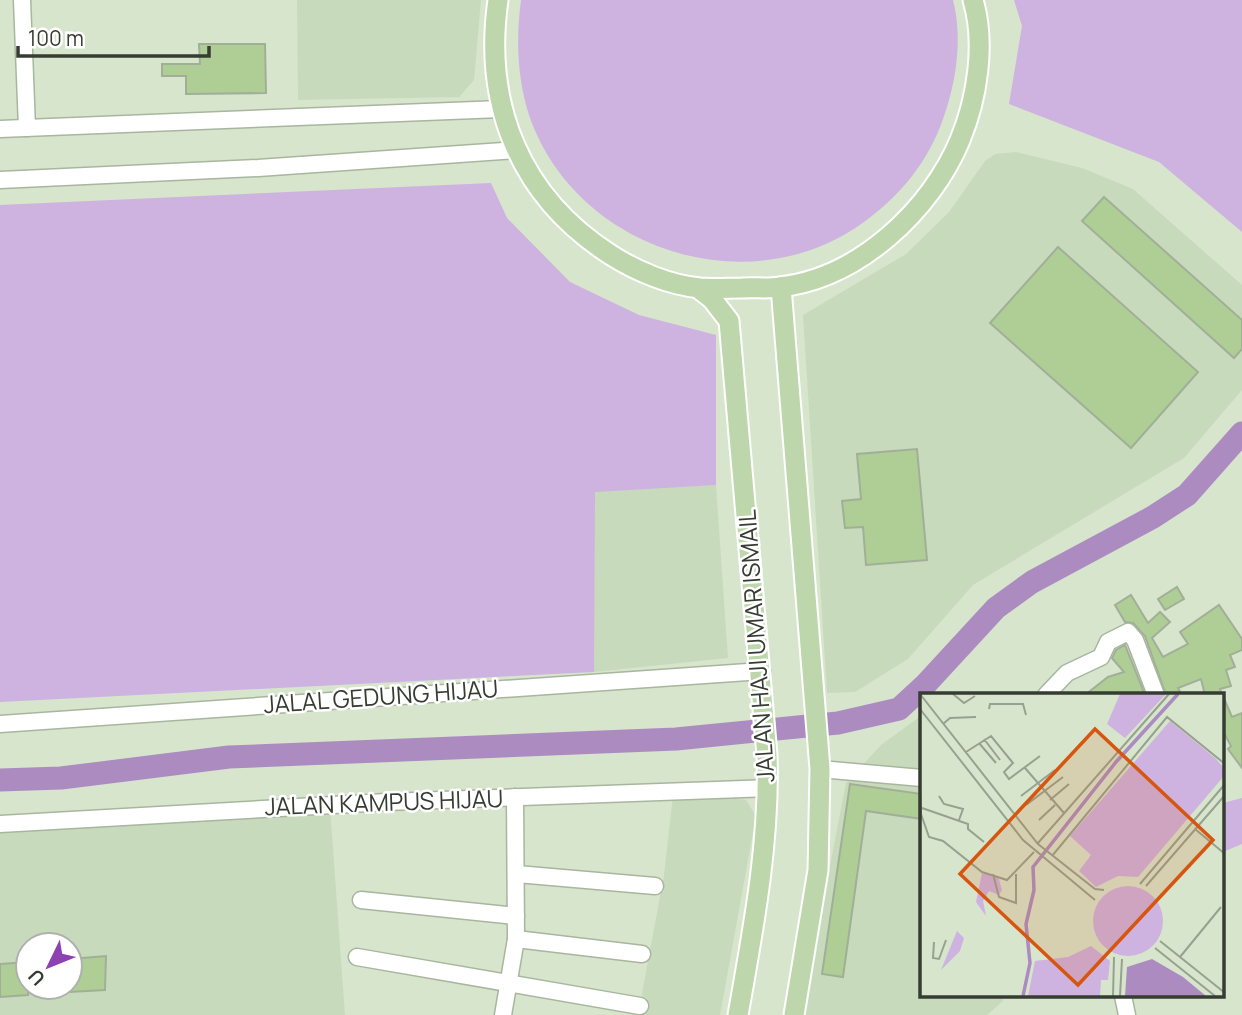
<svg xmlns="http://www.w3.org/2000/svg" width="1242" height="1015" font-family="Manrope,sans-serif">
<style>
.built{fill:#c8dabc;fill-rule:evenodd}
.green{fill:#ceb2e0}
.lines{fill:none;stroke-linecap:round;stroke-linejoin:round}
.river{stroke:#ac8cc0;stroke-width:23}
.building{fill:#aece96;stroke:#a2af98;stroke-width:2}
.minor-casing{stroke:#a8b69f;stroke-width:19}
.major-casing{stroke:#fff;stroke-width:23}
.minor{stroke:#fff;stroke-width:16}
.major{stroke:#bed6ab;stroke-width:19}
.labels{text-anchor:middle;stroke-width:5;stroke-linejoin:round;paint-order:stroke}
.street-label{font-size:24px;fill:#363c32;stroke:#fff}
.inset-river{fill:none;stroke:#ac8cc0;stroke-width:3.5}
.inset-road{fill:none;stroke:#97a18f;stroke-width:2}
.view{fill:#d65610;fill-opacity:0.15;stroke:#d65610;stroke-width:3.5}
.inset-edge{fill:none;stroke:#363c32;stroke-width:3.5}
</style>
<rect width="100%" height="100%" fill="#d7e5cd"/>
<g class="built">
<polygon points="297,0 481,0 474,80 459,97 298,100"/>
<polygon points="1016,152 1082,168 1133,189 1242,285 1242,390 1184,458 973,585 908,659 855,692 827,693 803,315 906,254 949,212 985,161 995,154"/>
<polygon points="716,485 728,658 594,672 594,491"/>
<polygon points="922,715 922,996 1002,996 1003,1001 987,1015 801,1015 846,783 881,745"/>
<polygon points="674,787 746,800 756,816 720,1015 638,1015 664,875"/>
<path d="M330,807L345,1015H0V833L197,820ZM28,945H70V987H28Z"/>
</g>
<g class="green">
<path d="M521,0H953C963,39 956,83 943,119C928,162 900,196 864,222C749,306 575,250 529,115C517,77 516,39 521,0Z"/>
<polygon points="1014,0 1242,0 1242,232 1159,162 1009,104 1022,26"/>
<polygon points="491,183 507,218 570,282 639,315 716,335 716,485 595,492 594,672 0,702 0,205"/>
<polygon points="1242,798 1242,844 1223,852 1223,803"/>
</g>
<g class="lines">
<polyline class="river" points="0,780 61,778 229,757 676,739 838,723 899,709 925,685 996,608 1032,582 1153,517 1187,495 1242,433"/>
</g>
<g class="building">
<polygon points="199,44 265,44 266,93 186,94 186,76 162,76 162,64 200,64"/>
<polygon points="1104,197 1242,320 1242,349 1234,358 1082,221"/>
<polygon points="1058,247 1198,372 1131,448 990,323"/>
<polygon points="917,449 927,560 866,565 863,527 845,528 842,501 861,499 857,454"/>
<polygon points="1177,587 1184,599 1165,610 1158,599"/>
<polygon points="1131,595 1148,623 1160,612 1170,622 1152,638 1163,657 1188,644 1180,632 1219,605 1242,639 1242,650 1230,655 1235,667 1226,670 1231,686 1220,689 1222,695 1205,695 1201,679 1178,688 1182,695 1166,695 1145,636 1133,623 1125,622 1115,605"/>
<polygon points="1125,645 1145,695 1085,695 1108,677 1124,672 1112,658 1116,650"/>
<polygon points="1223,696 1232,717 1242,713 1242,768 1228,749 1231,746 1223,731"/>
<polygon points="850,784 922,794 922,819 866,811 843,977 822,974"/>
<polygon points="106,956 105,990 70,992 70,959"/>
<polygon points="28,962 28,995 0,997 0,964"/>
</g>
<g class="lines">
<g class="minor-casing">
<g id="minor">
<polyline points="22,0 27,128"/>
<polyline points="0,129 501,109"/>
<polyline points="0,180 258,168 516,150"/>
<polyline points="1046,695 1067,673 1101,657 1108,642 1128,632 1135,640 1156,695"/>
<polyline points="0,724 762,671"/>
<polyline points="820,769 922,778"/>
<polyline points="0,824 386,802 768,788"/>
<polyline points="517,874 655,886"/>
<polyline points="361,900 516,916"/>
<polyline points="516,939 642,954"/>
<polyline points="357,957 640,1006"/>
<polyline points="1123,996 1127,1015"/>
<polyline points="503,1015 516,939 515,797"/>
</g>
</g>
<g class="major-casing">
<g id="major">
<path d="M498,0C483,105 520,197 611,255C636,271 669,285 700,288C714,289 728,288 742,288C754,287 767,289 779,287C858,279 931,210 960,140C977,99 986,44 973,0"/>
<polyline points="781,287 820,769 818,870 794,1015"/>
<path d="M698,288L712,299L729,321L767,755C770,842 753,930 738,1015"/>
</g>
</g>
<use href="#minor" class="minor"/>
<use href="#major" class="major"/>
</g>
<g class="labels">
<g class="street-label">
<text transform="translate(757 646) rotate(-94)" y="8">JALAN HAJI UMAR ISMAIL</text>
<text transform="translate(381 697) rotate(-4)" y="8">JALAL GEDUNG HIJAU</text>
<text transform="translate(384 803) rotate(-2)" y="8">JALAN KAMPUS HIJAU</text>
</g>
</g>
<g transform="translate(920 693)">
<rect width="304" height="304" fill="#d7e5cd"/>
<path d="M200,1H246L205,45L187,31ZM250,28L295,65L304,75V83L218,184L198,183L176,194L159,178L171,162L150,143ZM62,180L78,183L82,197L79,202L69,198L63,208L66,223L56,209ZM173 228a35 35 0 1 1 70 0a35 35 0 1 1-70 0ZM37,238L44,245L40,258L21,277ZM171,253L190,268L188,287H181L180,303H108L115,268L148,264Z" fill="#ceb2e0"/>
<path d="M232,266L263,284L286,303H205L207,274Z" fill="#ac8cc0"/>
<path class="inset-river" d="M103,303L110,270L106,231L114,197L113,174L196,69L258,1"/>
<path class="inset-road" d="M0,1L118,151L175,196L184,197M33,1L44,10L55,3M0,16L103,147L175,207M69,16L70,11H103L106,22M23,31L30,25L56,24M64,46L80,67M59,50L76,70M46,59L71,43L93,70L84,79L89,86L120,63M105,75L144,120M0,99L1,121L9,144L23,148L62,179L87,187L114,159M19,103L24,111L43,116L39,127M101,103L135,77M130,107L149,91M106,112L143,84M2,115L48,131V136L64,149M119,127L135,112M275,136L305,161M118,150L249,1M132,163L247,24L305,71M73,181L79,204L96,210V181M220,191L305,91M226,193L305,102M240,248L305,300M14,249L13,265L19,266L26,247M235,255L295,303M260,264L301,214M193,303L194,264M200,303L202,266"/>
<path class="view" d="M175,36L293,147L158,292L40,181Z"/>
<rect width="304" height="304" class="inset-edge"/>
</g>
<g transform="translate(49 966) rotate(227)"><circle r="33" fill="#ffffff" stroke="#afb1ad" stroke-width="2"/>
<path d="M0-5L12 26L0 18L-12 26Z" fill="#8c42b3"/>
<text y="-10" font-size="19" font-weight="bold" text-anchor="middle" fill="#363c32">U</text>
</g>
<path d="M18 46v10h191v-10" fill="none" stroke="#363c32" stroke-width="3.5"/>
<text x="28" y="46" font-size="21" fill="#363c32" stroke="#ffffff" stroke-width="5" paint-order="stroke">100 m</text>
</svg>
